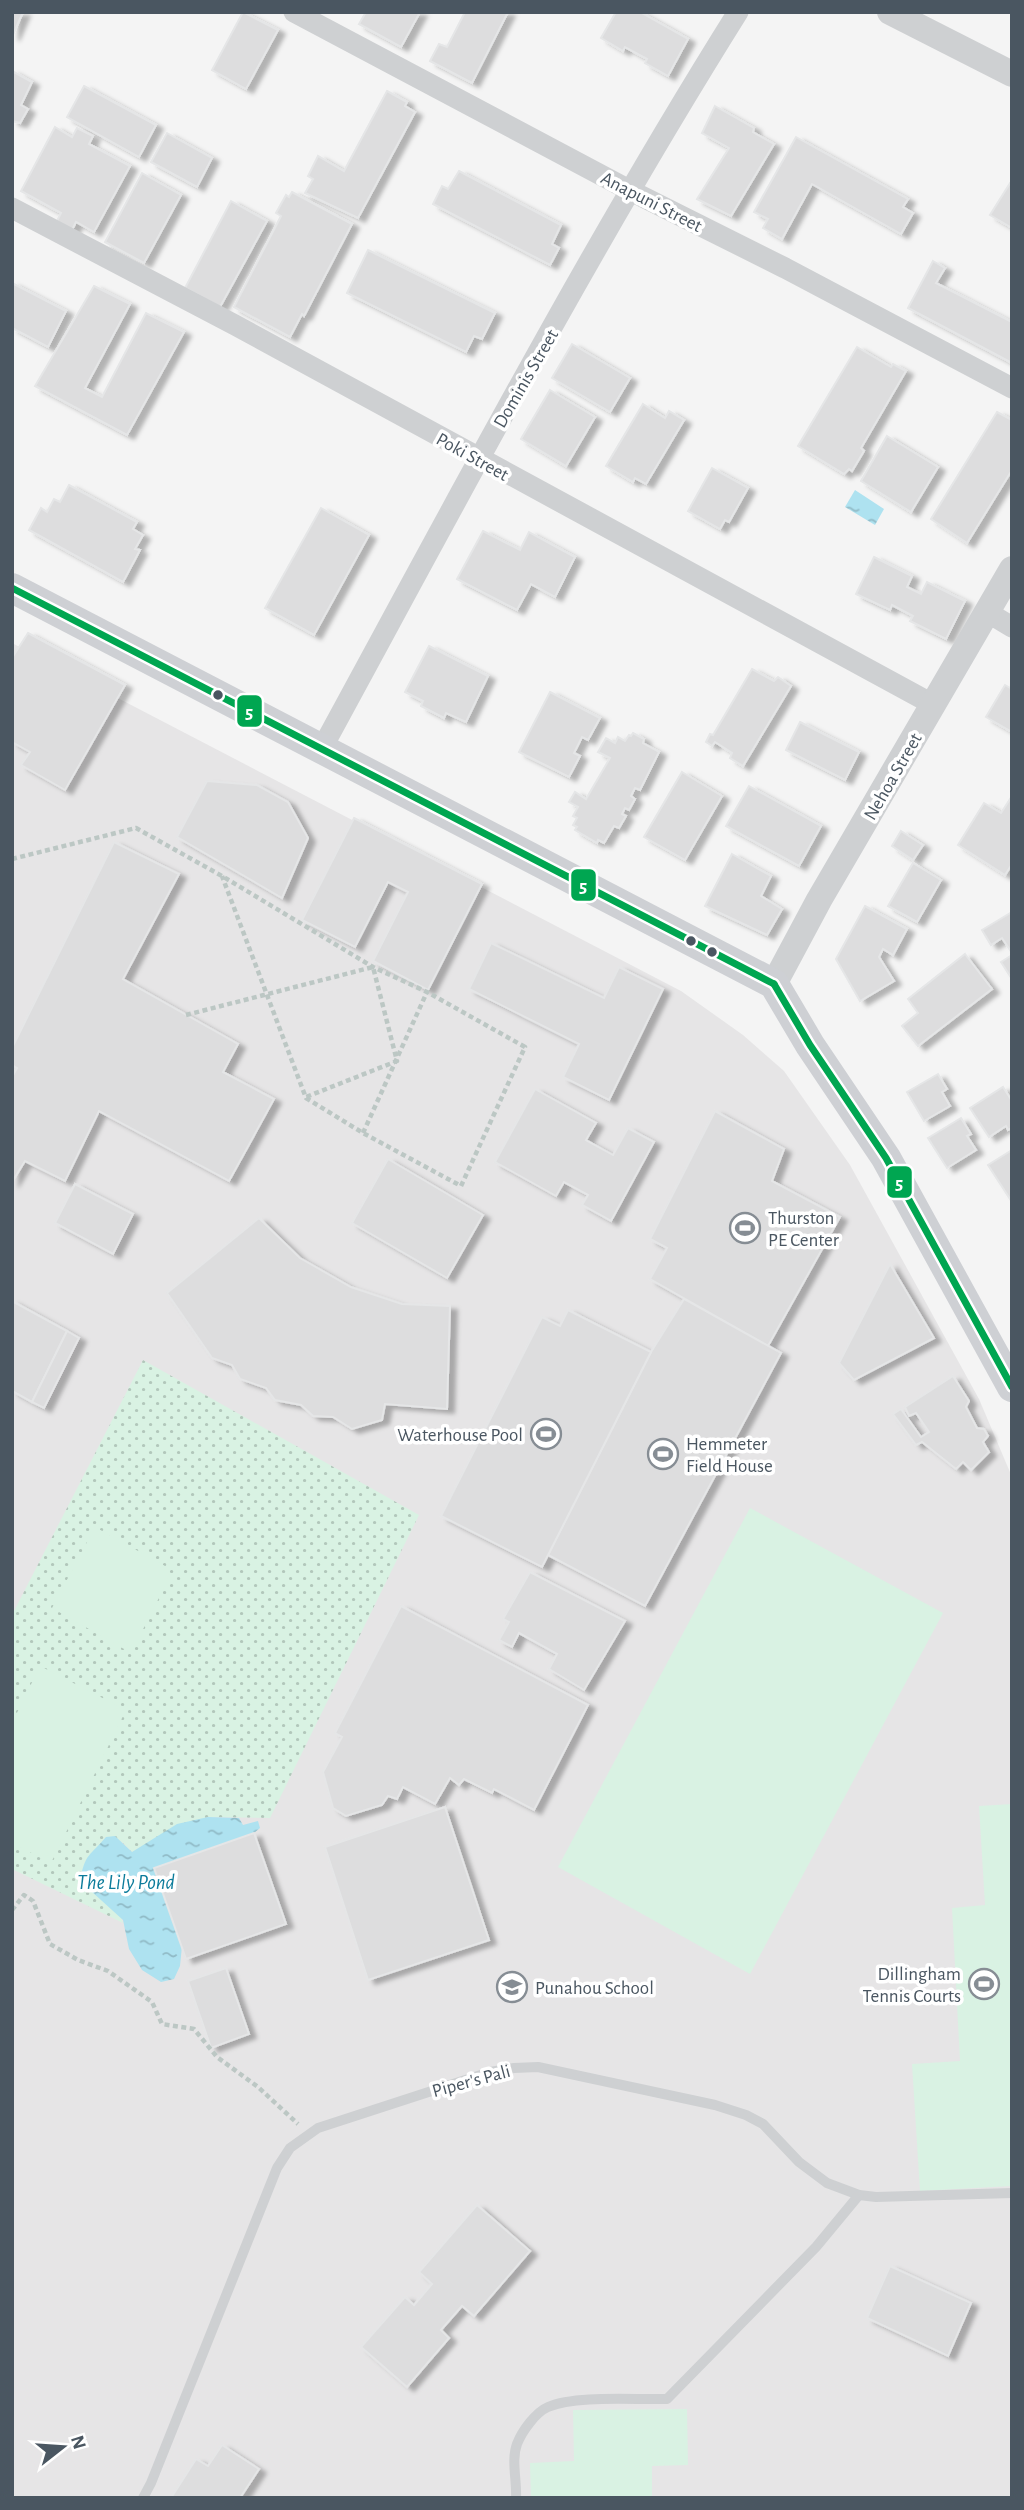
<svg xmlns="http://www.w3.org/2000/svg" width="1024" height="2510" font-family="'Alegreya Sans',sans-serif">
<style>
.education{fill:#e6e5e6}
.grass{fill:url(#grass-dots)}
.pitch{fill:#d9f2e3}
.water{fill:url(#water-ripples)}
.building{fill:#ddddde;stroke:#e5e6e7;stroke-width:2;filter:url(#shadow)}
.lines{fill:none;stroke-linecap:round;stroke-linejoin:round}
.path{stroke:#bcc7c4;stroke-width:4.5;stroke-dasharray:5 3.5;stroke-linecap:butt}
.service{stroke:#ced0d2;stroke-width:10}
.minor{stroke:#ced0d2;stroke-width:21}
.tertiary{stroke:#ced0d2;stroke-width:26}
.secondary{stroke:#ced0d4;stroke-width:30}
.bus-1-casing{stroke:#fff;stroke-width:12}
.bus-1{stroke:#00a651;stroke-width:7}
.bus-dot{fill:#4a5661;stroke:#fff;stroke-width:2.5}
.labels{text-anchor:middle;stroke-width:7;stroke-linejoin:round;paint-order:stroke}
.street-label{font-size:19px;fill:#4a5661;stroke:#fff}
.poi-label{font-size:19px;fill:#4a5661;stroke:#fff;text-anchor:start}
.water-label{font-size:21px;font-style:italic;fill:#0c7c9b;stroke:#fff}
.line-badge{stroke:#fff;stroke-width:2.5}
.badge-label{font-size:19px;text-anchor:middle;font-weight:bold;fill:#fff}
</style>
<defs>
<pattern id="grass-dots" width="8" height="8" patternUnits="userSpaceOnUse" patternTransform="scale(1.75)"><rect width="8" height="8" fill="#d9f2e3"/><path d="M2 2h.1M6 6h.1" fill="none" stroke="#b2c7bb" stroke-width="1.8" stroke-linecap="round"/></pattern>
<pattern id="water-ripples" width="26" height="14" patternUnits="userSpaceOnUse" patternTransform="scale(1.75)"><rect width="26" height="14" fill="#aee2f0"/><path d="M2 4q2-2 4 0t4 0M15 11q2-2 4 0t4 0" fill="none" stroke="#90bac6"/></pattern>
<filter id="shadow"><feDropShadow dx="7" dy="4" stdDeviation="2" flood-color="#0004"/></filter>
</defs>
<rect width="100%" height="100%" fill="#f4f4f4"/>
<polygon class="education" points="12,643 681,991 743,1035 784,1071 850,1165 979,1399 1012,1477 1012,2498 12,2498"/>
<polygon class="grass" points="143,1360 419,1515 270,1818 208,1817 132,1852 122,1842 106,1837 97,1848 123,1923 12,1869 12,1615"/>
<g class="pitch">
<polygon points="750,1508 943,1613 750,1974 558,1867"/>
<polygon points="95,1527 165,1566 168,1580 131,1653 52,1608"/>
<polygon points="40,1666 126,1710 51,1863 12,1843 12,1723"/>
<polygon points="1012,1804 1012,2186 920,2191 912,2064 960,2061 952,1908 985,1905 979,1806"/>
<polygon points="687,2409 688,2465 652,2466 652,2498 531,2498 530,2463 574,2461 573,2410"/>
</g>
<g class="water">
<polygon points="855,490 884,509 875,525 845,507"/>
<path d="M208,1817L239,1818L243,1825L258,1821L260,1828L254,1833L154,1868L182,1946L180,1966L174,1979L161,1982L142,1970L129,1949L123,1920L80,1881C85,1853 90,1856 106,1837L115,1836L132,1852L177,1824Z"/>
</g>
<g class="building">
<polygon points="12,12 23,12 12,37"/>
<polygon points="243,12 278,30 246,89 212,70"/>
<polygon points="366,12 420,12 401,47 359,24"/>
<polygon points="465,12 508,12 472,83 430,61 439,44 447,47"/>
<polygon points="616,12 640,12 688,39 668,76 645,63 647,59 625,47 623,51 601,38"/>
<polygon points="12,71 32,82 21,105 28,109 20,123 12,121"/>
<polygon points="84,86 156,125 139,157 67,117"/>
<polygon points="387,91 407,102 405,106 415,112 358,218 305,193 313,179 308,176 318,156 344,171"/>
<polygon points="715,106 754,128 753,132 774,144 731,216 697,199 729,148 702,133"/>
<polygon points="55,127 72,137 77,128 93,136 89,144 130,166 94,232 76,222 72,230 57,221 61,213 21,191"/>
<polygon points="167,133 212,158 197,187 151,162"/>
<polygon points="796,137 908,199 903,207 913,213 901,234 812,184 782,239 763,228 768,219 754,212"/>
<polygon points="459,171 561,225 552,244 559,248 550,265 433,204 442,186 448,189"/>
<polygon points="142,173 181,195 144,263 105,242"/>
<polygon points="1012,180 1012,228 990,215"/>
<polygon points="292,192 352,224 304,316 302,314 290,337 234,307 281,216 276,213 286,195 289,197"/>
<polygon points="231,201 267,221 220,307 185,288"/>
<polygon points="368,250 495,313 482,339 474,336 466,352 347,293"/>
<polygon points="933,261 945,268 936,283 1012,322 1012,363 908,308"/>
<polygon points="12,283 66,311 48,347 12,328"/>
<polygon points="94,286 130,304 85,388 102,397 146,313 184,332 127,435 35,386"/>
<polygon points="572,344 630,378 610,412 552,378"/>
<polygon points="857,347 891,367 893,364 906,371 861,448 864,451 852,471 849,469 844,474 798,446"/>
<polygon points="550,390 595,417 566,466 521,439"/>
<polygon points="643,404 665,418 669,411 684,420 646,484 635,478 633,482 606,466"/>
<polygon points="997,412 1012,420 1012,470 967,543 931,519"/>
<polygon points="887,436 938,467 911,512 861,481"/>
<polygon points="712,468 748,488 729,522 725,520 720,529 688,511"/>
<polygon points="69,485 137,522 133,529 143,535 135,549 140,550 123,582 29,530 41,508 47,512 54,499 60,502"/>
<polygon points="321,508 369,535 314,635 265,608"/>
<polygon points="483,531 520,550 529,532 575,557 555,597 531,584 517,610 457,579"/>
<polygon points="874,557 912,576 907,587 921,594 927,582 965,601 946,639 910,621 913,616 892,605 890,610 856,594"/>
<polygon points="28,633 125,685 65,790 21,765 30,752 12,742 12,658"/>
<polygon points="429,646 488,676 466,722 446,713 444,718 421,706 423,701 405,692"/>
<polygon points="752,669 774,681 778,677 791,686 743,766 730,758 732,753 715,742 712,746 706,742 710,734 713,735"/>
<polygon points="1005,685 1012,689 1012,732 986,717"/>
<polygon points="550,692 600,718 588,740 582,737 574,753 580,756 569,777 519,752"/>
<polygon points="800,722 859,752 845,780 786,750"/>
<polygon points="633,733 644,739 643,743 659,752 640,790 635,788 631,796 635,799 629,810 625,808 622,814 626,816 619,828 614,826 604,843 598,840 597,843 575,830 577,827 573,825 577,818 573,816 578,807 569,802 575,792 586,799 610,758 598,752 606,738 615,743 618,737 625,741 629,735 631,736"/>
<polygon points="682,772 722,796 685,860 644,837"/>
<polygon points="207,781 257,785 288,802 308,838 282,898 177,837"/>
<polygon points="749,786 821,826 799,866 726,826"/>
<polygon points="1012,796 1012,864 1005,875 958,845 984,803 1001,813"/>
<polygon points="354,818 482,884 428,990 373,961 408,892 388,882 355,947 302,920"/>
<polygon points="901,831 923,845 913,860 892,846"/>
<polygon points="114,842 179,874 123,979 238,1044 223,1072 274,1099 229,1181 99,1111 65,1181 25,1161 12,1182 12,1077 17,1068 12,1065 12,1048"/>
<polygon points="732,854 771,876 761,896 782,909 767,935 705,906"/>
<polygon points="913,863 941,880 917,922 888,906"/>
<polygon points="865,906 907,929 893,955 883,949 879,957 894,981 860,1001 836,959"/>
<polygon points="1012,912 1012,953 1002,938 991,945 982,930"/>
<polygon points="491,943 604,998 619,967 663,989 609,1100 563,1077 579,1044 469,989"/>
<polygon points="965,954 992,989 918,1046 902,1026 918,1013 908,999"/>
<polygon points="1012,955 1012,979 1001,962"/>
<polygon points="938,1074 947,1089 942,1092 950,1106 924,1121 907,1092"/>
<polygon points="1003,1087 1012,1101 1012,1128 1008,1130 1006,1126 989,1137 970,1108"/>
<polygon points="535,1089 596,1123 586,1140 613,1155 628,1128 654,1142 611,1221 582,1205 588,1195 564,1182 556,1196 495,1162"/>
<polygon points="715,1111 784,1149 772,1181 840,1217 768,1346 650,1279 667,1248 650,1239"/>
<polygon points="961,1118 971,1134 967,1136 976,1150 947,1168 928,1138"/>
<polygon points="1012,1150 1012,1202 988,1165"/>
<polygon points="388,1159 483,1215 447,1278 352,1223"/>
<polygon points="75,1184 133,1214 113,1254 55,1223"/>
<polygon points="259,1218 300,1258 351,1287 402,1304 450,1306 447,1409 385,1404 382,1420 352,1429 333,1417 313,1416 301,1405 275,1400 266,1388 240,1379 232,1365 212,1358 167,1293"/>
<polygon points="890,1264 934,1338 854,1380 839,1363"/>
<polygon points="684,1299 781,1353 645,1606 548,1555 651,1352"/>
<polygon points="12,1301 67,1331 32,1402 12,1391"/>
<polygon points="568,1310 651,1352 542,1567 441,1516 542,1317 560,1326"/>
<polygon points="67,1331 79,1338 44,1408 32,1402"/>
<polygon points="953,1376 969,1401 966,1407 977,1428 984,1429 988,1436 983,1442 989,1452 971,1470 963,1462 956,1469 922,1442 916,1445 893,1414 901,1409 921,1437 929,1432 916,1413 909,1416 905,1407"/>
<polygon points="530,1572 625,1621 584,1690 549,1669 557,1654 519,1633 512,1647 499,1640 509,1622 503,1619"/>
<polygon points="401,1606 588,1705 534,1810 494,1789 492,1793 464,1779 459,1785 450,1778 435,1804 403,1787 397,1799 388,1796 382,1805 346,1816 333,1808 323,1772 342,1737 335,1733"/>
<polygon points="445,1807 489,1940 368,1980 325,1847"/>
<polygon points="254,1833 286,1924 186,1959 154,1868"/>
<polygon points="226,1968 249,2034 211,2048 188,1981"/>
<polygon points="477,2205 530,2251 474,2316 462,2306 441,2330 449,2338 407,2387 361,2347 405,2297 414,2305 432,2284 419,2272"/>
<polygon points="890,2266 971,2303 948,2356 867,2318"/>
<polygon points="222,2445 259,2469 240,2498 171,2498 196,2459 208,2466"/>
</g>
<g class="lines">
<g class="path">
<polyline points="12,859 136,828 222,876 373,967 427,992 525,1047 461,1186 363,1133 306,1098 222,876"/>
<polyline points="186,1015 373,967 397,1061 306,1097"/>
<polyline points="363,1133 427,992"/>
<polyline points="12,1910 24,1895 33,1901 50,1944 78,1960 108,1971 152,2002 162,2024 194,2029 217,2057 258,2087 298,2124"/>
</g>
<g class="service">
<polyline points="143,2498 151,2483 277,2168 290,2148 318,2128 490,2072 514,2068 538,2067 715,2105 746,2115 763,2124 799,2162 827,2183 859,2195 876,2197 1012,2193"/>
<path d="M516,2498C517,2480 511,2460 517,2444C522,2431 536,2412 548,2407C576,2395 634,2400 667,2399L816,2247L859,2195"/>
</g>
<g class="minor">
<polyline points="294,12 631,191 785,268 1012,388"/>
<polyline points="12,208 235,325 934,705"/>
<polyline points="987,612 1012,627"/>
<path d="M321,750C456,502 588,251 738,12"/>
</g>
<g class="tertiary">
<polyline points="890,12 1012,74"/>
<polyline points="774,984 819,900 1012,569"/>
</g>
<polyline class="secondary" points="12,588 774,984 810,1045 886,1158 1012,1387"/>
<g class="bus-1-casing">
<g id="bus-1">
<polyline points="12,588 774,984"/>
<polyline points="774,984 810,1045 886,1158 1012,1387"/>
</g>
</g>
<use href="#bus-1" class="bus-1"/>
</g>
<defs>
<g id="stadium-ring" transform="scale(1.575)"><circle r="9.5" fill="#fff" stroke="#868d94" stroke-width="1.5"/><path d="M0-5a6.5 5 0 1 0 0 10a6.5 5 0 1 0 0-10ZM-3.5-1.8h7v3.6h-7Z" fill="#868d94"/></g>
<g id="school-ring" transform="scale(1.575)"><circle r="9.5" fill="#fff" stroke="#868d94" stroke-width="1.5"/><path d="M0-5L7-2L0 1L-7-2ZM-4 1L0 2.5L4 1V4Q0 6-4 4Z" fill="#868d94"/></g>
</defs>
<g fill-rule="evenodd">
<use href="#stadium-ring" x="745" y="1228"/>
<use href="#stadium-ring" x="546" y="1434"/>
<use href="#stadium-ring" x="663" y="1454"/>
<use href="#stadium-ring" x="984" y="1984"/>
<use href="#school-ring" x="512" y="1987"/>
</g>
<g class="bus-dot">
<circle cx="218" cy="695" r="6"/>
<circle cx="691" cy="941" r="6"/>
<circle cx="712" cy="952" r="6"/>
</g>
<g class="labels">
<g class="street-label">
<text transform="translate(652 201) rotate(27)" y="7">Anapuni Street</text>
<text transform="translate(525 378) rotate(-60)" y="7">Dominis Street</text>
<text transform="translate(473 456) rotate(29)" y="7">Poki Street</text>
<text transform="translate(892 776) rotate(-60)" y="7">Nehoa Street</text>
<text transform="translate(471 2080) rotate(-15)" y="7">Piper's Pali</text>
</g>
<g class="poi-label">
<text x="768" y="1224">Thurston<tspan x="768" dy="22">PE Center</tspan></text>
<text x="523" y="1441" text-anchor="end">Waterhouse Pool</text>
<text x="686" y="1450">Hemmeter<tspan x="686" dy="22">Field House</tspan></text>
<text x="961" y="1980" text-anchor="end">Dillingham<tspan x="961" dy="22">Tennis Courts</tspan></text>
<text x="535" y="1994">Punahou School</text>
</g>
<g class="water-label">
<text x="126" y="1889">The Lily Pond</text>
</g>
</g>
<g class="line-badge">
<rect x="236" y="694" width="27" height="34" rx="7" fill="#00a651"/>
<rect x="570" y="868" width="27" height="34" rx="7" fill="#00a651"/>
<rect x="886" y="1165" width="27" height="34" rx="7" fill="#00a651"/>
</g>
<g class="badge-label">
<text x="249" y="718">5</text>
<text x="583" y="892">5</text>
<text x="899" y="1189">5</text>
</g>
<rect width="1024" height="2510" fill="none" stroke="#4a5661" stroke-width="28"/>
<g transform="translate(63 2447) rotate(73)" stroke="#ffffff" stroke-width="5" paint-order="stroke">
<path d="M0-5L12 26L0 18L-12 26Z" fill="#4a5661"/>
<text y="-10" font-size="19" font-weight="bold" text-anchor="middle" fill="#4a5661">N</text>
</g>
</svg>
